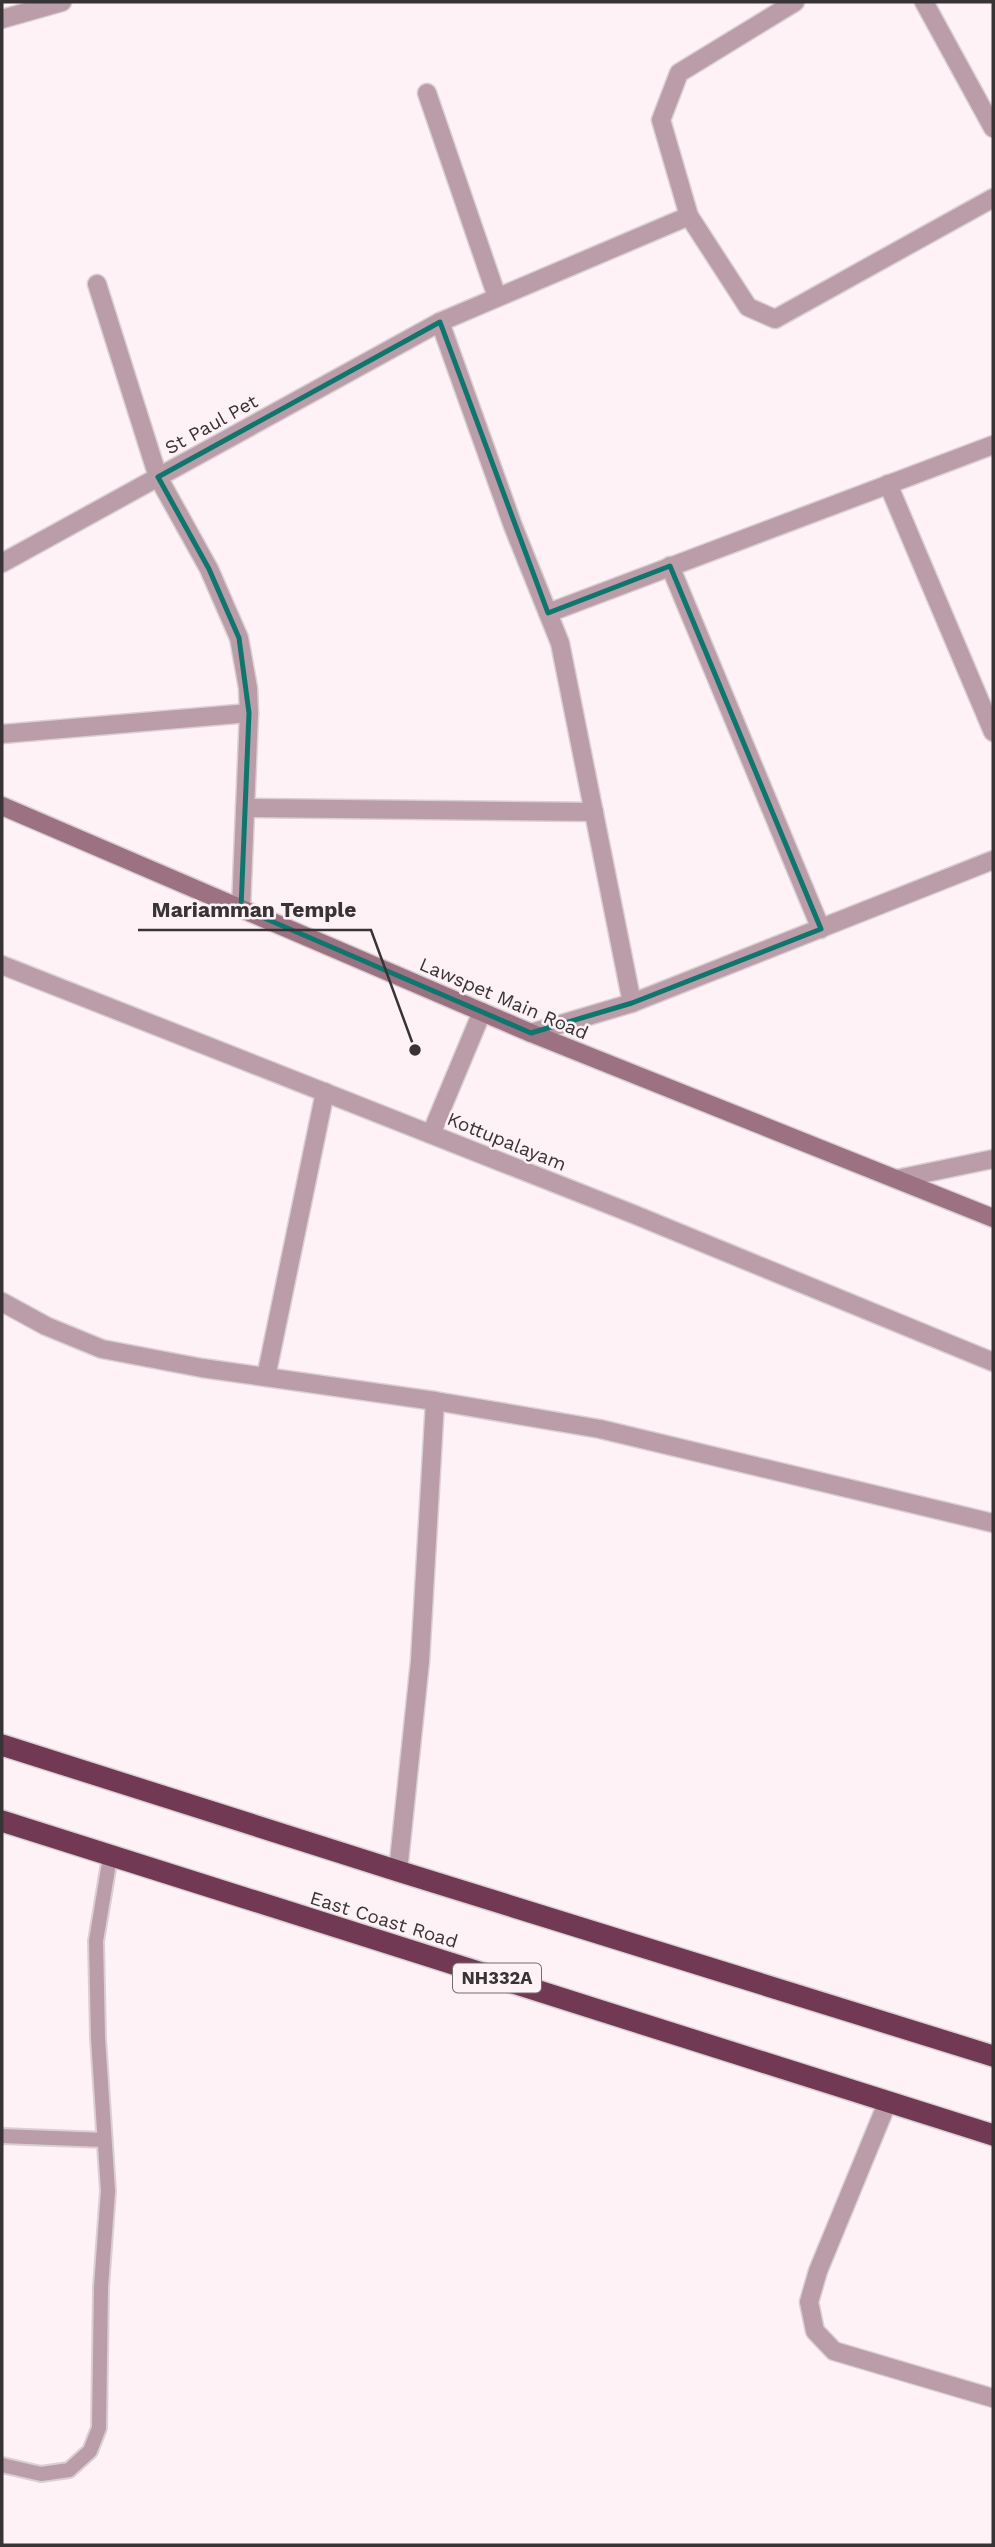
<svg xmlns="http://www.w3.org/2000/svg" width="995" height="2547" font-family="'Work Sans',sans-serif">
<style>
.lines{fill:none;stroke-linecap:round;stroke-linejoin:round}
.lane-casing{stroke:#dad0d3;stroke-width:18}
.street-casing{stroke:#dad0d3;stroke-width:21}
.secondary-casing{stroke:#dad0d3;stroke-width:21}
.highway-casing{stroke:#dad0d3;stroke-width:24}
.lane{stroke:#ba9da8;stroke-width:14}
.street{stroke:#ba9da8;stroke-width:18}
.secondary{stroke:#9c7283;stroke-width:18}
.highway{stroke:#713953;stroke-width:21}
.marked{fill:none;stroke:#0f766e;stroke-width:5;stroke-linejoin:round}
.labels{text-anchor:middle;stroke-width:5;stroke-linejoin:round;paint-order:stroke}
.shield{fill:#fef2f6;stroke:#736d70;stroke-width:2}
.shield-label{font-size:18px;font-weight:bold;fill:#383436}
.street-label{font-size:19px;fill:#383436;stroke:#fef2f6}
.leader{fill:none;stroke:#383436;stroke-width:2.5}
.callout-dot{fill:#383436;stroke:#fef2f6;stroke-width:2.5}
.callout-label{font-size:21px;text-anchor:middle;font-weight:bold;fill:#383436;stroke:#fef2f6;stroke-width:5;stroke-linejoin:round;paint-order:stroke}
</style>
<rect width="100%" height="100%" fill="#fef2f6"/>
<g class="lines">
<g class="lane-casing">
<g id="lane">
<polyline points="2,2136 104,2140"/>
<polyline points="2,2465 41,2474 69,2470 90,2451 99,2428 101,2287 108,2191 98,2038 96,1941 110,1857"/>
</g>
</g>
<g class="street-casing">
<g id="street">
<polyline points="795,2 679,73 661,120 689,216 748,307 775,319 993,198"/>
<polyline points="924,2 993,128"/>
<polyline points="2,19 62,2"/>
<polyline points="427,93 497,297"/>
<polyline points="97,284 158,477 209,569 239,638 248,688 249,713 241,908"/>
<polyline points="440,322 513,526 560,643 632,1003"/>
<polyline points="888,484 993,732"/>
<polyline points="2,563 440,322 689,216"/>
<polyline points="670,566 821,929"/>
<polyline points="548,613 993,445"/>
<polyline points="2,734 249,713"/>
<polyline points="245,808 594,812"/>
<polyline points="2,965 633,1214 993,1362"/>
<polyline points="531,1033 632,1003 993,860"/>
<polyline points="431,1134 482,1012"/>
<polyline points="897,1179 993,1159"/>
<polyline points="2,1302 46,1326 102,1349 202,1368 435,1401 600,1429 993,1523"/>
<polyline points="266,1377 325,1092"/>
<polyline points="398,1871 420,1661 435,1401"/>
<polyline points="888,2101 818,2271 809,2302 815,2331 834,2351 993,2398"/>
</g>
</g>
<g class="secondary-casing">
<polyline id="secondary" points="2,806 531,1033 993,1218"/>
</g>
<g class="highway-casing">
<g id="highway">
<polyline points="2,1745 398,1871 993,2056"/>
<polyline points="2,1821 993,2135"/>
</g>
</g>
<use href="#lane" class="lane"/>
<use href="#street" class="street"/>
<use href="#secondary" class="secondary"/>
<use href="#highway" class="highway"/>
</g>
<path class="marked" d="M440,322L548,613L670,566L821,929L632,1003L531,1033L241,908L249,713L239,638L209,569L158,477Z"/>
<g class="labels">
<rect class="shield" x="453" y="1963.5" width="88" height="29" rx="5"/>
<g class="shield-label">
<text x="497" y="1984">NH332A</text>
</g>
<g class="street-label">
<text transform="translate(211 424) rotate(-29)" y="7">St Paul Pet</text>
<text transform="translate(504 998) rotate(23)" y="7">Lawspet Main Road</text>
<text transform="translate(507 1141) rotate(22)" y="7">Kottupalayam</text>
<text transform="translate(384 1919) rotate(17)" y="7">East Coast Road</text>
</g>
</g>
<path class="leader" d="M415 1050L371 930H138"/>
<circle class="callout-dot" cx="415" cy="1050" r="7"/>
<g class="callout-label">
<text x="254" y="917">Mariamman Temple</text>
</g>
<rect width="995" height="2547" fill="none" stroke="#383436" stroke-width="7"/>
</svg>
